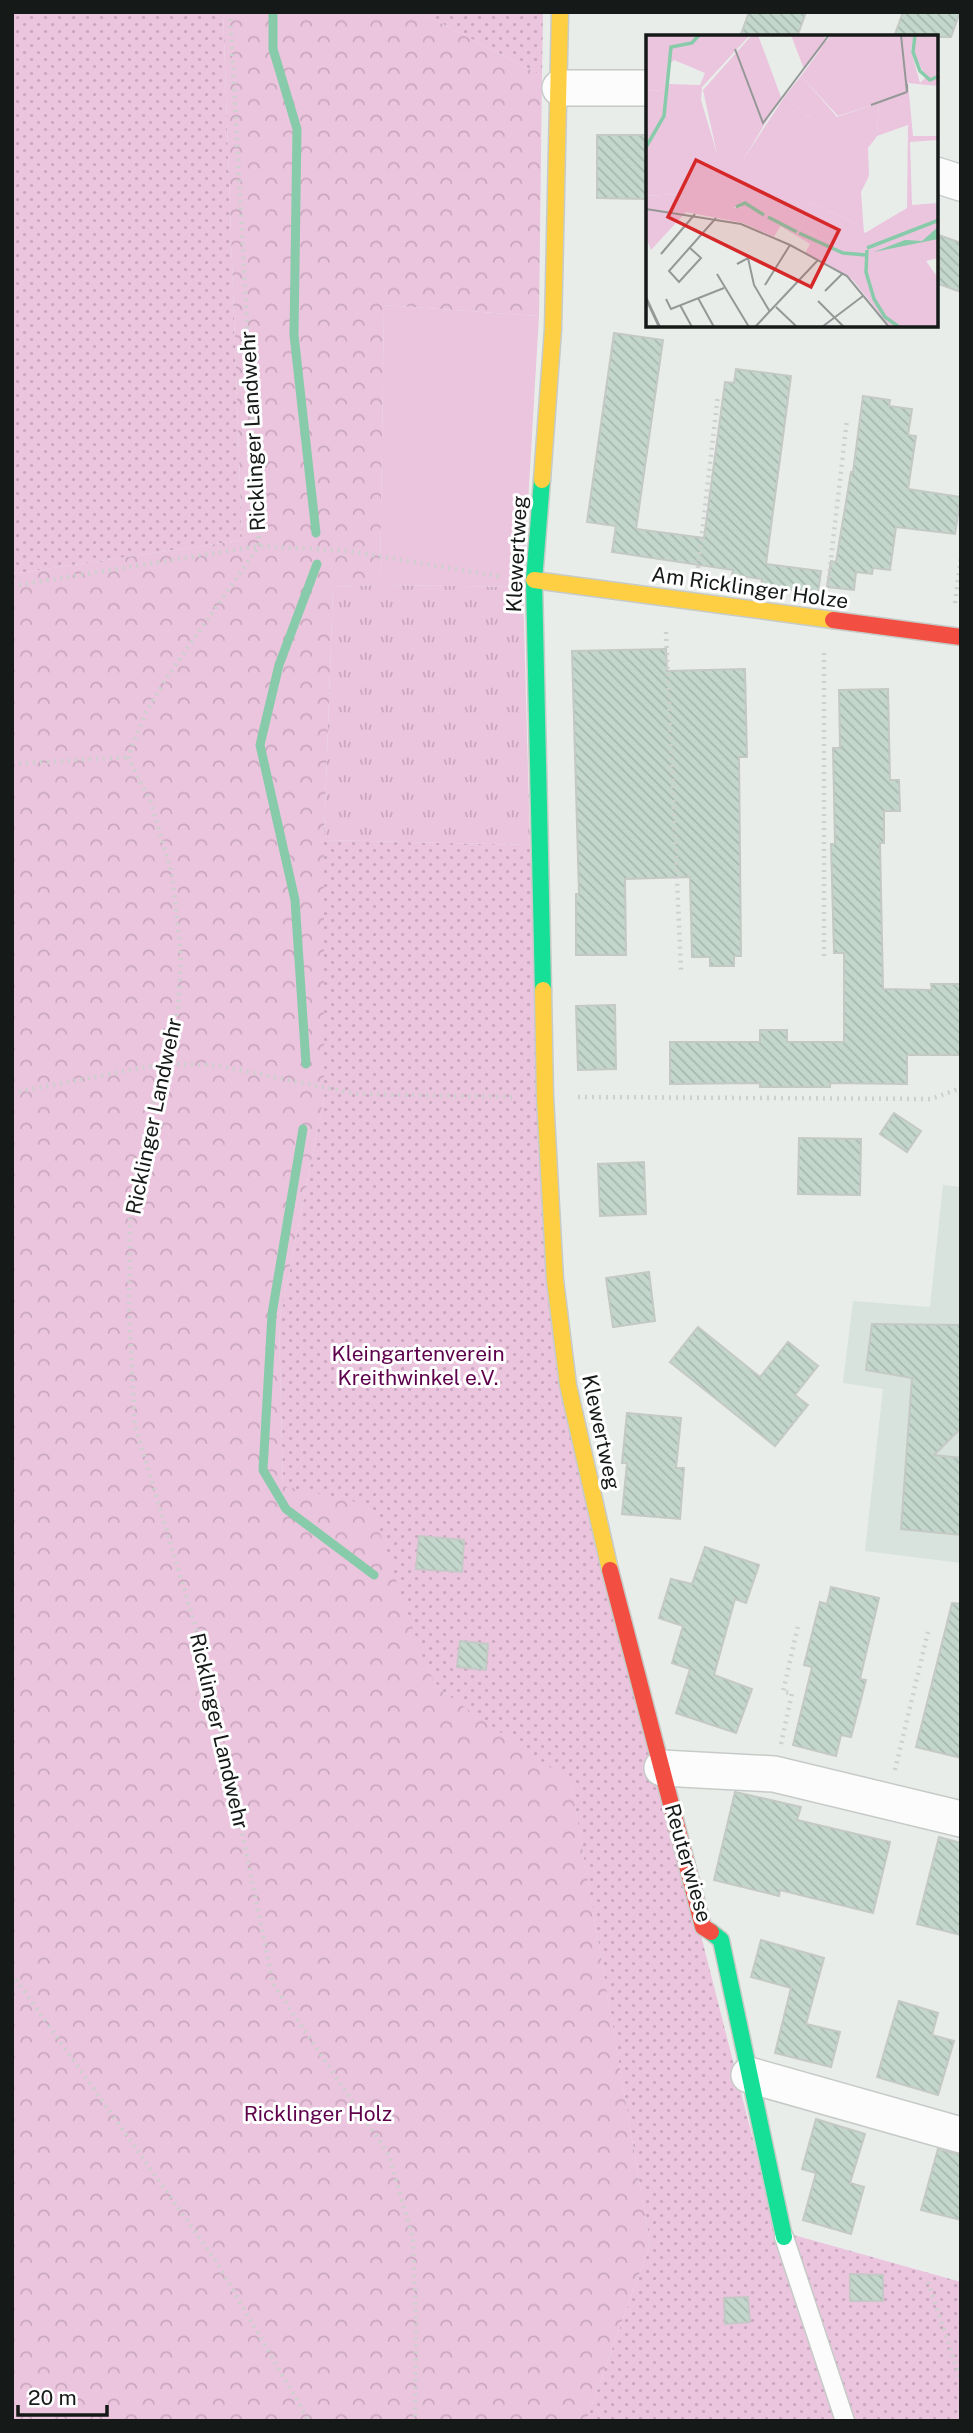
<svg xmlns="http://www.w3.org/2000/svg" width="973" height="2433" font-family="'Public Sans',sans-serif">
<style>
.built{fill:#d7e3dc}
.grass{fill:url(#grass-dots)}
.forest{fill:url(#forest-crowns)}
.park{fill:url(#park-tufts)}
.pitch{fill:#ebc4de}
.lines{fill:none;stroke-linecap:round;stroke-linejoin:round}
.stream{stroke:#88cbaa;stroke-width:9}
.building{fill:url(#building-back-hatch);stroke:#c5c9c6;stroke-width:2}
.lane-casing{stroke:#c7cbc8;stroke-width:21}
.street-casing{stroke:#c7cbc8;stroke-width:38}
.fast-casing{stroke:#c7cbc8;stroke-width:19}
.slow-casing{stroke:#c7cbc8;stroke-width:19}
.jam-casing{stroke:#c7cbc8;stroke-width:19}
.path{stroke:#ced0cf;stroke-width:4.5;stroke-dasharray:2 5;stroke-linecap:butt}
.lane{stroke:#fcfcfc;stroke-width:18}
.street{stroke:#fcfcfc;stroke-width:35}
.fast{stroke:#16e098;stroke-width:16}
.slow{stroke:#ffcf43;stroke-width:16}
.jam{stroke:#f24e42;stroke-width:16}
.labels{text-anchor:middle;stroke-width:6;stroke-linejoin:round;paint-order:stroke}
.street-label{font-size:21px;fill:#151917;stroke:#fff}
.park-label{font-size:21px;fill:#5e004b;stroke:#fff}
.inset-river{fill:none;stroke:#88cbaa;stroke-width:3.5}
.inset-road{fill:none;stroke:#949896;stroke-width:2}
.view{fill:#d62828;fill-opacity:0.15;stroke:#d62828;stroke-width:3.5}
.inset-edge{fill:none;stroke:#151917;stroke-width:3.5}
</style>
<defs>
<pattern id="grass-dots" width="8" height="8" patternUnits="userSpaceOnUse" patternTransform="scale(1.75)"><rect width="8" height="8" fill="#ebc4de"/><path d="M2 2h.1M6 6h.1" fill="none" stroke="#c9a8be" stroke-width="1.8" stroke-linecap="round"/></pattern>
<pattern id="forest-crowns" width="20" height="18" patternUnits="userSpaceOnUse" patternTransform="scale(1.75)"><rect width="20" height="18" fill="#ebc4de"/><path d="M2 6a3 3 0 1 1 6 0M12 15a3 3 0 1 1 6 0" fill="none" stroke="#c9a8be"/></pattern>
<pattern id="park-tufts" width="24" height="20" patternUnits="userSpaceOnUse" patternTransform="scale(1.75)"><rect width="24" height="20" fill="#ebc4de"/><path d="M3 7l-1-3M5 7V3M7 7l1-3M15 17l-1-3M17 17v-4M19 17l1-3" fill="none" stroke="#c9a8be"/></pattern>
<pattern id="building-back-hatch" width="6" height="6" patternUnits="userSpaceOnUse" patternTransform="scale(1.75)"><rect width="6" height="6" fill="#c3d7cd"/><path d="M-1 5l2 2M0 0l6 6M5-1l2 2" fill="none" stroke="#a7b8af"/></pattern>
</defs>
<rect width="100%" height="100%" fill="#e8edea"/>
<polygon class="built" points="943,1185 961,1187 961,1563 865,1551 883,1389 843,1383 853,1301 930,1307"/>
<g class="grass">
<polygon points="12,12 223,12 242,540 12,574"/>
<polygon points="420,12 543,12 542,76"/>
<polygon points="324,840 530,845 556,1366 776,2230 961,2282 961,2421 586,2421 650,2244 571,1783 439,1689 426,1666 283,1486 279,1323 324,1097"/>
</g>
<polygon class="forest" points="223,12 420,12 542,76 539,316 384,305 380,585 333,587 324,840 324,1097 279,1323 283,1486 370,1505 426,1666 439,1689 571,1782 650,2244 586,2421 12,2421 12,574 242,540"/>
<polygon class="park" points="380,585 523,587 530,845 324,840 333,587"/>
<polygon class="pitch" points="384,305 539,316 523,587 380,585"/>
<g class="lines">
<g class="stream">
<polyline points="273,12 273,49 297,129 294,335 316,533"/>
<polyline points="306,1064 295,900 260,745 279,665 317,564"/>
<polyline points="303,1129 272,1314 263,1470 286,1509 374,1575"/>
</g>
</g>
<g class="building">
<polygon points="749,12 806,12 797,37 740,37"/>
<polygon points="903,12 960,12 951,37 894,37"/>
<polygon points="597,135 646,135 646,199 597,198"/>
<polygon points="936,234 961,243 961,292 936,283"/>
<polygon points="614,333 663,340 636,529 704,538 725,382 734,383 736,369 791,376 766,564 821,571 818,593 761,586 762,579 732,575 733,570 612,552 616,526 587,522"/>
<polygon points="863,396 890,400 889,406 912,409 908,435 916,436 908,489 961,497 955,534 896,527 890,570 873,568 872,574 856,572 854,590 827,587 831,561 836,562 851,472 853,472"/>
<polygon points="666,649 667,671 745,669 747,757 739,757 741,956 734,956 734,966 710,966 710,957 692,957 690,877 625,879 626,955 576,955 576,894 579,894 572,651"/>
<polygon points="888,689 890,780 899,780 900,811 884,811 884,843 880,843 883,989 932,990 931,984 961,984 961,1055 907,1055 907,1084 830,1083 830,1087 760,1087 760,1083 670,1084 670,1042 760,1042 760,1030 787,1030 787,1042 844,1042 844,953 834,953 831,844 835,844 833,748 840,748 839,690"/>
<polygon points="615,1005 616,1069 578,1070 576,1006"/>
<polygon points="894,1113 921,1131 907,1152 880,1134"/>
<polygon points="799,1138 861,1139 860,1195 798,1194"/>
<polygon points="644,1162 646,1214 600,1216 598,1164"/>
<polygon points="649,1272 655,1321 613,1327 606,1278"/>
<polygon points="872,1324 961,1325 961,1428 934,1455 961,1458 961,1535 901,1529 912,1378 866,1370"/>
<polygon points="698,1327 760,1377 788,1342 818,1366 795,1395 808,1405 775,1446 670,1362"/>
<polygon points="627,1413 681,1418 676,1468 684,1468 680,1519 622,1514 627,1463 622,1463"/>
<polygon points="419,1536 464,1540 462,1572 416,1569"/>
<polygon points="705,1547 759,1565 746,1603 735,1599 714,1675 752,1689 736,1733 676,1713 690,1669 672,1663 683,1626 659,1618 671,1579 692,1584"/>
<polygon points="831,1587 879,1598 860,1679 866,1680 851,1737 841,1735 836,1756 793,1745 812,1667 804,1665 820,1602 827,1604"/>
<polygon points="952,1603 961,1604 961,1758 916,1747"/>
<polygon points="460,1641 488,1644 486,1670 457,1667"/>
<polygon points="735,1792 801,1807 797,1820 890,1842 873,1913 780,1890 779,1896 714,1880"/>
<polygon points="939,1837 961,1843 961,1935 917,1924"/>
<polygon points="761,1940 824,1958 806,2024 840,2032 831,2067 775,2053 791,1988 751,1977"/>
<polygon points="899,2001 938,2013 932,2035 954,2041 938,2095 877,2077"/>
<polygon points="816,2119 865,2134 850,2183 864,2187 851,2234 803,2220 816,2173 802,2169"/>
<polygon points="938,2149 961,2155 961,2220 921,2210"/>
<polygon points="850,2274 883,2275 883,2301 850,2301"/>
<polygon points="748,2297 750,2322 725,2324 724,2298"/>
</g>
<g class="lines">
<g class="lane-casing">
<polyline id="lane" points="784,2237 845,2421"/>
</g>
<g class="street-casing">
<g id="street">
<polyline points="560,88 648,88"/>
<polyline points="936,175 961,183"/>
<polyline points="662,1768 774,1774 961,1819"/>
<polyline points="749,2075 961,2135"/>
</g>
</g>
<g class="fast-casing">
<g id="fast">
<polyline points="542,480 534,580 543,990"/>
<polyline points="711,1932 721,1940 784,2237"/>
</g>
</g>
<g class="slow-casing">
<g id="slow">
<polyline points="542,480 553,329 560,12"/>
<polyline points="534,580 833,620"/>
<polyline points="543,990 545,1097 555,1280 568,1385 610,1570"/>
</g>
</g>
<g class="jam-casing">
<g id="jam">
<polyline points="833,620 961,637"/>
<polyline points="610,1570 703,1927 711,1932"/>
</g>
</g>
<g class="path">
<polyline points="230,12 259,546 167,677 146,712 128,757 151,803 172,874 181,955 178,1009 161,1064 130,1216 129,1311 135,1425 210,1675 273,1984 389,2155 413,2239 416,2321 415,2421"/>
<polyline points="698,568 718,395"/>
<polyline points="828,585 847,419"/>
<polyline points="12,586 259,546 348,551 503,577"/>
<polyline points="955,603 961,558"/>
<polyline points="666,632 681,970"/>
<polyline points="824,653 824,961"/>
<polyline points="12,764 128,757"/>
<polyline points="12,1093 161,1064 215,1065 357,1094 513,1097"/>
<polyline points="578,1097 931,1099 961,1088"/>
<polyline points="781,1744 792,1693 783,1692 798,1626"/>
<polyline points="895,1770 928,1632"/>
<polyline points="12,1974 216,2261 309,2421"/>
<polyline points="928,2282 961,2381"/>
</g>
<use href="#lane" class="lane"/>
<use href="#street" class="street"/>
<use href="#fast" class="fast"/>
<use href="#slow" class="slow"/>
<use href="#jam" class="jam"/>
</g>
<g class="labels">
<g class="street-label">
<text transform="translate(253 431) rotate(-93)" y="7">Ricklinger Landwehr</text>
<text transform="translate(517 554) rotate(-87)" y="7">Klewertweg</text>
<text transform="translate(750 588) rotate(8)" y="7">Am Ricklinger Holze</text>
<text transform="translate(154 1116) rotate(-78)" y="7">Ricklinger Landwehr</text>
<text transform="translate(601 1432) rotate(78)" y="7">Klewertweg</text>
<text transform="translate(219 1731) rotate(77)" y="7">Ricklinger Landwehr</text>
<text transform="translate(688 1863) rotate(74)" y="7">Reuterwiese</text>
</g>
<g class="park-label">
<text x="418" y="1361">Kleingartenverein<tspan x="418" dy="24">Kreithwinkel e.V.</tspan></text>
<text x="318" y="2121">Ricklinger Holz</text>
</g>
</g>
<g transform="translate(646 35)">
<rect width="292" height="292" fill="#e8edea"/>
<path d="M106,0H112L135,62L91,135L71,119L57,55ZM145,0H178L180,7L158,34ZM185,0H268L265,15L274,48L280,42L267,17L269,0H292V51L262,48L267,101H292V105L264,107L266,170L292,168V223L280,226L292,243V292H244L207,245L173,225L187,208L155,194L163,168L210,188L219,198L261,173L262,90L231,101L233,68L192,81L155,41ZM33,159L42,169L94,173L98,169L135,190L128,202L97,188L40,177L5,215L0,202V161Z" fill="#ebc4de"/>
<path d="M44,0H104L56,52L55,65L71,119L91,134L139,61L162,82L178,67L191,82L233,68L231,101L222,113L223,141L215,157L218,199L210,188L163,168L155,194L187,208V215L173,225L159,218L164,209L98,169L72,177L42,169L33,159L0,161V55L17,56L25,10ZM28,25L59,38L54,50L23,49L22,31Z" fill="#ebc4de" fill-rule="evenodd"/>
<path d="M155,41L178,67L162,82L139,61Z" fill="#ebc4de"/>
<path d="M0,0H44L42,8L25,10L17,56L0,55Z" fill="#ebc4de"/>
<path d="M292,192V204L228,217L259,205L276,206Z" fill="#88cbaa"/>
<path class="inset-river" d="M269,0L267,17L274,36L284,45L293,41M0,112L18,81L25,12L46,8L53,0M90,172L99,168L118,180M122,182L151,197M153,198L197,218L220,220M221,213L293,185M221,215L220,237L228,264L239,282L253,292"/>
<path class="inset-road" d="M255,0L261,57V49M89,14L117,88L183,0M225,70L261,57M0,174L95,189L144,210L201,241L243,292M44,213L55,223L33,247L23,236L70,183M19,214L15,219L49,179M91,229L102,223L108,250L124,277M71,239L103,292M119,250L144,210M179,256L197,238M0,262L14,292M52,263L68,292M0,264L13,292M20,264L25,274L78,253M172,266L198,292M34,270L46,292M130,272L151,292M109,292L172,225M176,292L217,261"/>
<path class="view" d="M50,125L193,195L165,252L22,182Z"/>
<rect width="292" height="292" class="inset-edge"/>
</g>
<rect width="973" height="2433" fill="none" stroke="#151917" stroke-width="28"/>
<path d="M18 2405v10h89v-10" fill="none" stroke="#151917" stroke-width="3.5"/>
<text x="28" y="2405" font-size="21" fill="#151917" stroke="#ffffff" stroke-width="5" paint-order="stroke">20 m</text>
</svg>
